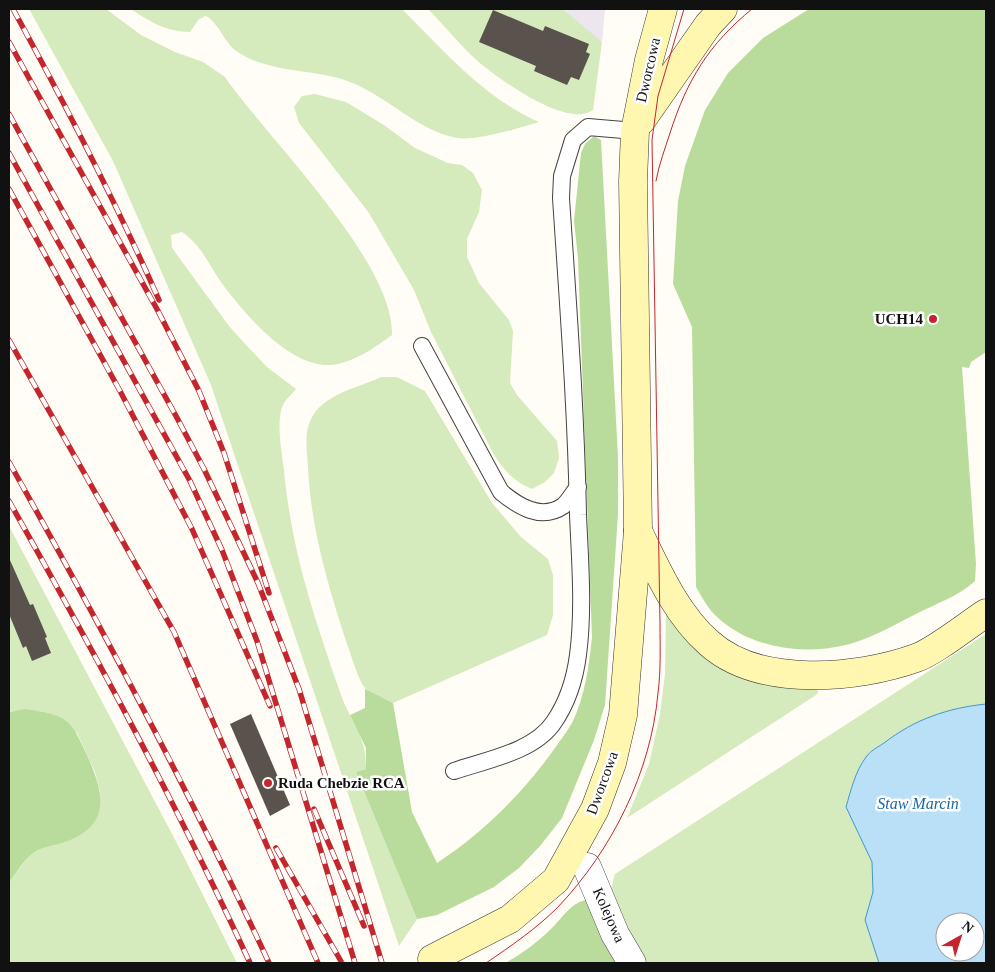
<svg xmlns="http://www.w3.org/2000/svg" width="995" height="972" font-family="'Times New Roman',serif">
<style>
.industrial{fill:#eee6ef}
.green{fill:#d5ebbd}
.forest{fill:#b9dc9c}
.water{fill:#b9e0f7;stroke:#3f96cf;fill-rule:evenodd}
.building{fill:#5a524d}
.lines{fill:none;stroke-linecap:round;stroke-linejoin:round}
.service-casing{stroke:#444;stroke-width:18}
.minor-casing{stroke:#444;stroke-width:29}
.secondary-casing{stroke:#333;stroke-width:29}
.service{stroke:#fff;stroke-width:16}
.minor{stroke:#fff;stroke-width:28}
.secondary{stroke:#fff6b0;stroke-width:28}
.tram{stroke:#c4262e;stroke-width:1}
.rail-casing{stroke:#c4262e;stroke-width:5.5}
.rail{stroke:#fff;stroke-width:4;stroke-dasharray:11;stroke-linecap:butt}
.poi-dot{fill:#c4262e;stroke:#fff;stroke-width:2}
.labels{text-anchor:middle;stroke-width:5;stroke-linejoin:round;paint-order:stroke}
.street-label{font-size:15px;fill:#111;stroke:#fff}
.poi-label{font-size:15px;font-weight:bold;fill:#111;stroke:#fff;text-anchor:end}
.water-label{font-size:16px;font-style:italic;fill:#1768a6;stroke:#fff}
</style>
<rect width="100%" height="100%" fill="#fffdf5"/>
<polygon class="industrial" points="563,9 605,9 602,42 586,30"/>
<g class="green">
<path d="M29,9H106L141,35L175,52L203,62L225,77C268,139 394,261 392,335C374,348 353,363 331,365C290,367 249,318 226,289C211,270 203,246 182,232L171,235L172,248L229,326L248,347L267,367L296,389C293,393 287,398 284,403C275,419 282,453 284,471C292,553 314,617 341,695C352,725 366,734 366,769L356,772L417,919L399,946L211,385L113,161Z"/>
<path d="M131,9H402C444,51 483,97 539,122C519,128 477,141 457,138C418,131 387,96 350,82C317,69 271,73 241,54C224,45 221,25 206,16L199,19L190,32C167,32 150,22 131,9Z"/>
<path d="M428,9H563L602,42L593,110C568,129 502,81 481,64C462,48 446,27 428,9Z"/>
<path d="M315,94L346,102L384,125L415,148L448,163L462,165L473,173L482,190L479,212L467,239V257L479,283L509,320L513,331L510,383L517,395L557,441L559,458L554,473L545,482L532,489C513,481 505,471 494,455L431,332L414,290L369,213L299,123L294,107L302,96Z"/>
<path d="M381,377H397L425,391L492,503L521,537L548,559L553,575V615L547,635L393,703C385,699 373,695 366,689C359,683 351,654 347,644C328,586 311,529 308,467C307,452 304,433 311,419C323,394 358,388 381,377Z"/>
<polygon points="9,526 180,849 237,963 9,963 9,881 32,853 44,847 56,845 100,792 95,772 77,733 11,711 9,712"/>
<polygon points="666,614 698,651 819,691 816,695 627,818 649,764 660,714 665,674"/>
<path d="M986,634V704C948,708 915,719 884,743C878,747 870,751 866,757C855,772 851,790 846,807L872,862L873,892L865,920L879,963H648L630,935L611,889L615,874Z"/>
</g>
<g class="forest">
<path d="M809,9H986V352L971,362L969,368L962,367L976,564L975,581C960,595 936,604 918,613C898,623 877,635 856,642C810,657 750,650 715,615C707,607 702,597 696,587L692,327L673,284L678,201L685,166L705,110L728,73L763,38Z"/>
<path d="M594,136L601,140L618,457V514L605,705L594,740L562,818L540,846L519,868L494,887L437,915L417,919L356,772L366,769V748L350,715L365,708V689L393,703L412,812L437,863C483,833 523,793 555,748C560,740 567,732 572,723C585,696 589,666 592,637L578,258L574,221L581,153L585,144Z"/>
<path d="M26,709C67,716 70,717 87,755C104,793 112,825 65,842C55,846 42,846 33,853C24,860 16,873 9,882V712Z"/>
<path d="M585,900L592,908L623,963H505C522,954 539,941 552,928C563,917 570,904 585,900Z"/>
</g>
<path class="water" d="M986,704V963H879L865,920L873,892L872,862L846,807C851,790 855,772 866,757C870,751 878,747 884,743C915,719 948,708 986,704ZM945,922H975V952H945Z"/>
<g class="building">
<polygon points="493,10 543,31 545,26 589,44 586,52 590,54 579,80 571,77 567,85 534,71 536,66 479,42"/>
<polygon points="9,558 30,605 33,604 47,637 45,638 51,653 32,661 26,646 23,648 9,614"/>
<polygon points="251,714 290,805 270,816 230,724"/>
</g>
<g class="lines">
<g class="service-casing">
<g id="service">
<path d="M422,346L501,492C518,506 541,521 563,506C568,502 573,493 578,487"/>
<path d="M454,771C486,760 534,752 554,722C567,703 575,678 578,655C584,609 580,561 578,515C576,409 568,304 561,198L562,176L573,140L588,127L635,131"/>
</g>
</g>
<g class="minor-casing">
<polyline id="minor" points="587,867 615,934 632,963"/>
</g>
<g class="secondary-casing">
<g id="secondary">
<polyline points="641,121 708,25 723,9"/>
<path d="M638,531C657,570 676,614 709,643C759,688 857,679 916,658C934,652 969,624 986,613"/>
<polyline points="432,959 510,919 556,880 595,809 612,763 623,715 638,531 633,181 635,131 649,60 663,9"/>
</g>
</g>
<use href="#service" class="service"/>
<use href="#minor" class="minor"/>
<use href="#secondary" class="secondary"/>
<g class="tram">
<path d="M656,181C659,164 665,149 670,133C687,80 709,44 752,9"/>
<path d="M486,963C511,946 536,929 558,907C612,850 651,772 658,693C661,670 660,647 660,624L652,140L658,96L684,9"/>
</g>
<g class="rail-casing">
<g id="rail">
<path d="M13,9C65,104 115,200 159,300"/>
<polyline points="9,42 158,311 199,391 224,453 269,593"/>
<polyline points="9,114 176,416 204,469 258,583 299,689 382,963"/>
<polyline points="9,153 190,481 222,550 257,641 355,963"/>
<polyline points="9,189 120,391 192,529 270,706"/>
<polyline points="9,340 174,632 318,963"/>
<path d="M9,462C101,626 190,792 269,963"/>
<path d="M9,501C94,652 177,805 250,963"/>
<polyline points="314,809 364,926"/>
<polyline points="276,848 342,963"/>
</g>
</g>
<use href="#rail" class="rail"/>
</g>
<g class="poi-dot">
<circle cx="933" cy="319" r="5"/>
<circle cx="268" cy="783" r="5"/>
</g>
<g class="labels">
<g class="street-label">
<text transform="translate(648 70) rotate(-77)" y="5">Dworcowa</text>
<text transform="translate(602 783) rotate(-70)" y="5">Dworcowa</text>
<text transform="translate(609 915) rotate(66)" y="5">Kolejowa</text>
</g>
<g class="poi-label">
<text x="923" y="324">UCH14</text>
<text x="278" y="788" text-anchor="start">Ruda Chebzie RCA</text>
</g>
<g class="water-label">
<text x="918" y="809">Staw Marcin</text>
</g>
</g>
<rect width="995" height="972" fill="none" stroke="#111111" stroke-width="20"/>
<g transform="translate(960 937) rotate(39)"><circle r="24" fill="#ffffff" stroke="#a0a0a0"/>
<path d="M0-4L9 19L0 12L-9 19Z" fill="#c4262e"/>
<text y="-8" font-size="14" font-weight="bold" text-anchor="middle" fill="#111111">N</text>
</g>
</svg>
